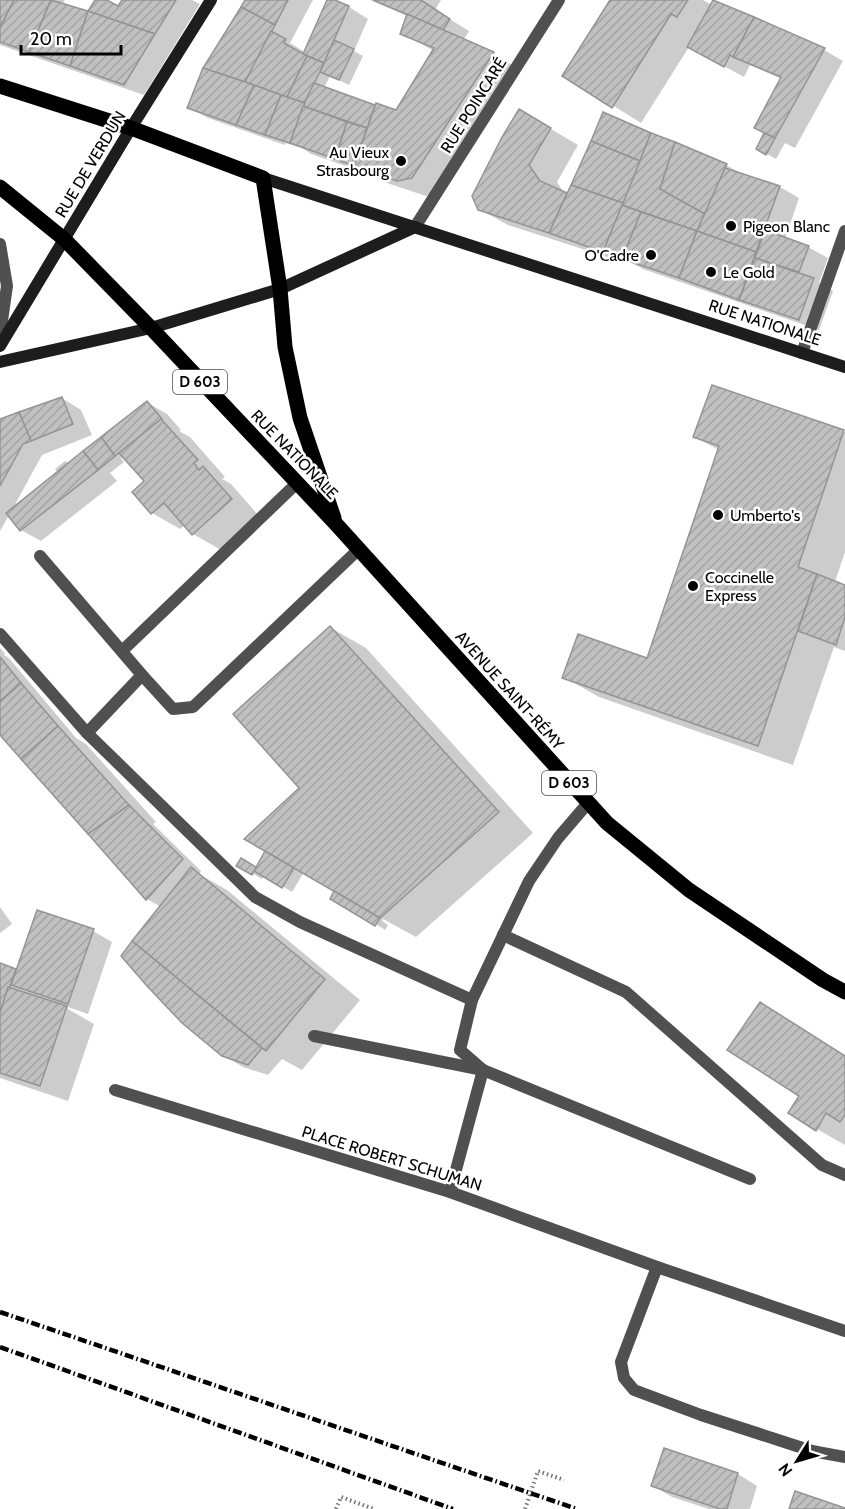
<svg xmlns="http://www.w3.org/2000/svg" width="845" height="1509" font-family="Cabin,sans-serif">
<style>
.shadow{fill:#0003}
.building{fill:url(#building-hatch);stroke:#949494;stroke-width:1.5}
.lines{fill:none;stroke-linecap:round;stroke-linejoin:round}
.path{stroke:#727272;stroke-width:4;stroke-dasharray:1.5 3;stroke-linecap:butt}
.lane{stroke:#505050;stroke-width:12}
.street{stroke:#505050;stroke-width:12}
.secondary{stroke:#1d1d1d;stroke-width:12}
.primary{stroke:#000;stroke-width:15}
.rail{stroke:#000;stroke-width:4.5;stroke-dasharray:9 3 1.5 3;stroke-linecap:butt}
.poi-dot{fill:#000;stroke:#fff;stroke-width:2}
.labels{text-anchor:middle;stroke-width:5;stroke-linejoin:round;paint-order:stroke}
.shield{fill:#fff;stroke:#4c4c4c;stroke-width:1.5}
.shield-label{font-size:15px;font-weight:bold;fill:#000}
.street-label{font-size:16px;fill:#000;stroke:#fff}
.poi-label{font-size:16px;fill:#000;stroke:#fff;text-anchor:start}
</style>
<defs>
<pattern id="building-hatch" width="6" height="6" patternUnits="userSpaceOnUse" patternTransform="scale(1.5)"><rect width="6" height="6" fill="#c0c0c0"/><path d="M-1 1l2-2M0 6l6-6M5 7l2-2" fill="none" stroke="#a3a3a3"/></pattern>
</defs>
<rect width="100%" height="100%" fill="#fff"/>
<g class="shadow">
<polygon points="0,0 65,0 63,3 89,13 96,0 105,0 118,8 123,0 192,0 200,4 144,95 0,45"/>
<polygon points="246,0 313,0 290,43 305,52 329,0 349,7 368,19 354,51 363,56 349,85 330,76 324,88 397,112 434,51 402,33 408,16 370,0 441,0 435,10 469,31 463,41 493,54 521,70 441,193 426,196 384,182 355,167 354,169 311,154 302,148 285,143 285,145 208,118 188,107"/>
<polygon points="612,0 703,0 712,5 824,50 843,61 795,148 785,143 776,159 758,149 766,133 782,79 750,65 744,77 689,47 641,123 564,75"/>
<polygon points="520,111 578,145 557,182 564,193 568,195 726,165 746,176 780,187 799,198 785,239 808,247 828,258 819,283 833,291 819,330 643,269 632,263 624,260 623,262 508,225 479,209"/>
<polygon points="713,386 845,432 845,552 835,582 845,586 845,651 834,647 793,765 599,697 564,677 648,660 719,450 695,437"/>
<polygon points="62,398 81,410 92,435 42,455 12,510 58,473 55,469 65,461 70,464 148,403 167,414 181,430 179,431 190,437 225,477 222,479 231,484 259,516 221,550 193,534 185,525 180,529 152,513 146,481 128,461 120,457 124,462 110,473 117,481 41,541 21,530 9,515 0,531 0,421"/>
<polygon points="331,628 366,648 533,833 416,937 383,919 382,921 388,925 385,930 376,924 336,891 304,872 292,892 264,875 262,879 238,865 241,860 256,869 301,789"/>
<polygon points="0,648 5,654 4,655 9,658 76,738 86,744 156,822 153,824 201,871 199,874 227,890 360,1000 302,1070 282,1059 268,1075 243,1067 223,1055 123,956 161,907 147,899 0,733 0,704 2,702 0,699"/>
<polygon points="0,907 12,924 0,933"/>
<polygon points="93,931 112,942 88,1014 68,1007 68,1009 94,1024 68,1101 0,1078 0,965 17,971"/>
<polygon points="760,1004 845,1056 845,1145 817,1129"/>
<polygon points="665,1450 738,1474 757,1486 750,1509 709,1509 672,1497 653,1486"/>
</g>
<g class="building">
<polygon points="0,0 14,0 0,28"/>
<polygon points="14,0 51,0 29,52 0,42 0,28"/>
<polygon points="51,0 88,11 70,66 29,52"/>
<polygon points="95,0 107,0 118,6 122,0 176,0 155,34 88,11"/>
<polygon points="245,0 288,0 275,25 241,7"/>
<polygon points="327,0 335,0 349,6 324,63 303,54"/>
<polygon points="373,0 421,0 450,19 443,30"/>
<polygon points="610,0 688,0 677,17 671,14 612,108 562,76"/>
<polygon points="713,0 754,17 733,57 730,55 724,67 687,47"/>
<polygon points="241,7 275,25 245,82 203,68"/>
<polygon points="88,11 155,34 124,85 70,66"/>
<polygon points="407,14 494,52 412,178 397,181 354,166 376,103 396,110 434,48 400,34"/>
<polygon points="754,17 825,48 775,138 754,128 781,77 733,57"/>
<polygon points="271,31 286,39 284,43 307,56 287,97 245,82"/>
<polygon points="334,40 354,49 339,80 320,72"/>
<polygon points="307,56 324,63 305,103 287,97"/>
<polygon points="203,68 254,85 236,125 187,108"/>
<polygon points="314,83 375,105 367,128 303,106"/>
<polygon points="254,85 281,95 265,135 236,125"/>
<polygon points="281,95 305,103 290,143 265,135"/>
<polygon points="303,106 347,122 335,159 290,143"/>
<polygon points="519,109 551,128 529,165 540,181 567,193 549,233 478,210 472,196 502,137"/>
<polygon points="603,112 651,133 640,161 591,141"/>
<polygon points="347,122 367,128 354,166 335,159"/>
<polygon points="651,133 675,142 660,189 705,214 697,231 622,205"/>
<polygon points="764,133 775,138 766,155 756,149"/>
<polygon points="591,141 640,161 623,203 571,185"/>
<polygon points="675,142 727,164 705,214 660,189"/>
<polygon points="725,168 780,186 756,252 697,231"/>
<polygon points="571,185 623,203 603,252 549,233"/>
<polygon points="622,205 641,212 622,259 603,252"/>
<polygon points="641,212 697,231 679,278 622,259"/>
<polygon points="765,230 809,246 799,272 755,258"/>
<polygon points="697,231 756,252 739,300 679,278"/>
<polygon points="755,258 814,278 799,320 739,300"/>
<polygon points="712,385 844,430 798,567 817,574 758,746 562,678 578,634 647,658 719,446 693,437"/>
<polygon points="62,397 73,424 31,441 19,412"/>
<polygon points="147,401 162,419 115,456 101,437"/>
<polygon points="19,412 31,441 23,444 0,486 0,419"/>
<polygon points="161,419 198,460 194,463 199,470 203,466 232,499 192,535 164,503 151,514 132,492 144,481 119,453"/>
<polygon points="101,437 115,456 98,470 83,451"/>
<polygon points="83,451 98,470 20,531 6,513"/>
<polygon points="817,574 845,585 845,617 836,645 798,631"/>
<polygon points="330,626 499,812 380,918 244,839 299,788 233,714"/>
<polygon points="0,657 21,683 0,701"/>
<polygon points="21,683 58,726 21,759 0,735 0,702"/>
<polygon points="58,726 129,805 88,834 21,759"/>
<polygon points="129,805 183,859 146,900 88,834"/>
<polygon points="265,851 294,868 282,888 254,871"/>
<polygon points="241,858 256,867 252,875 236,866"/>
<polygon points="191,867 325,979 266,1051 132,941"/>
<polygon points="334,891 380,918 375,926 330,899"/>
<polygon points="37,910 94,929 68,1004 11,985"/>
<polygon points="132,941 262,1048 248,1065 222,1056 182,1023 147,986 121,956"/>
<polygon points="0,963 16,969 0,1013"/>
<polygon points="8,987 67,1006 40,1086 0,1073 0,1013"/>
<polygon points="760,1002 845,1056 845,1115 840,1122 826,1113 816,1131 788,1113 799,1096 727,1050"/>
<polygon points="664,1448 738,1473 727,1509 720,1509 651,1486"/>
<polygon points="795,1491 845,1508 845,1509 789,1509"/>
</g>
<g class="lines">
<g class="path">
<polyline points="336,1509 341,1497 374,1509"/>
<polyline points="525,1509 538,1471 564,1480"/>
</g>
<g class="lane">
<polyline points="40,556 142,675 87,733 255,897 300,922 472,1000 529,881 558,838 588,803"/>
<polyline points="0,634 87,733"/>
<polyline points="122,651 297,483"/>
<polyline points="142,675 173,709 193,707 359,549"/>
<polyline points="503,935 626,992 822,1165 845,1175"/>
<polyline points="472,1000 460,1050 483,1070 750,1179"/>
<polyline points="314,1036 483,1070 450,1192"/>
<polyline points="115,1090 450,1192 657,1267"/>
<polyline points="845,1331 657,1267 621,1362 624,1378 634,1390 701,1415 812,1451 845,1457"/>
</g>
<g class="street">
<polyline points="415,227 559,0"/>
<polyline points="0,244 7,286 0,335"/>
<polyline points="802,353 845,231"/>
</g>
<g class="secondary">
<polyline points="263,178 845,367"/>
<polyline points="0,346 131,128 211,0"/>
<polyline points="0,362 151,328 280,289 415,227"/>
</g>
<g class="primary">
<polyline points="0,86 131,128 263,178 280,289 285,347 300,418 334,518"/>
<polyline points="0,187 64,239 151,328 336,524 607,823 689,890 823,980 845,992"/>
</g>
<g class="rail">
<polyline points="0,1312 577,1509"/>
<polyline points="0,1347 453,1509"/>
</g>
</g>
<g class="poi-dot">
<circle cx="401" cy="161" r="6"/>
<circle cx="731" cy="226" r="6"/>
<circle cx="651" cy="255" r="6"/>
<circle cx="711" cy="272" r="6"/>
<circle cx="718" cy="515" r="6"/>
<circle cx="693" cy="586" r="6"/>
</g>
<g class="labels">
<g class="shield">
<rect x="173" y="370" width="54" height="24" rx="4.5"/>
<rect x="542" y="771" width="54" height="24" rx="4.5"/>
</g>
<g class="shield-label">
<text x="200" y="387">D 603</text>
<text x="569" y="788">D 603</text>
</g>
<g class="street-label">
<text transform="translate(473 105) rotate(-58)" y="6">RUE POINCARÉ</text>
<text transform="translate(90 164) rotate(-59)" y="6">RUE DE VERDUN</text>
<text transform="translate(765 322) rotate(18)" y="6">RUE NATIONALE</text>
<text transform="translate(295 454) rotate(46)" y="6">RUE NATIONALE</text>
<text transform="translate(510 690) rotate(48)" y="6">AVENUE SAINT-RÉMY</text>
<text transform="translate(392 1158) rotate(17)" y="6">PLACE ROBERT SCHUMAN</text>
</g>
<g class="poi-label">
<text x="389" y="158" text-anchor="end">Au Vieux<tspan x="389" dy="18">Strasbourg</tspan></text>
<text x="743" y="232">Pigeon Blanc</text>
<text x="639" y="261" text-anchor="end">O'Cadre</text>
<text x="723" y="278">Le Gold</text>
<text x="730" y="521">Umberto's</text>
<text x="705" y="583">Coccinelle<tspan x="705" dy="18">Express</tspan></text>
</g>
</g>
<g transform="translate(797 1461) rotate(233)" stroke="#ffffff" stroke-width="4.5" paint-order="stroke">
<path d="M0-4.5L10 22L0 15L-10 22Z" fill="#000000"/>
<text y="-9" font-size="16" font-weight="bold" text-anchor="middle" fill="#000000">N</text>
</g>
<path d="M21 45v9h100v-9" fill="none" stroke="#000000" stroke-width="3"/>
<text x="30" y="45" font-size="18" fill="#000000" stroke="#ffffff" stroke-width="4.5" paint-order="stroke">20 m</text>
</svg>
